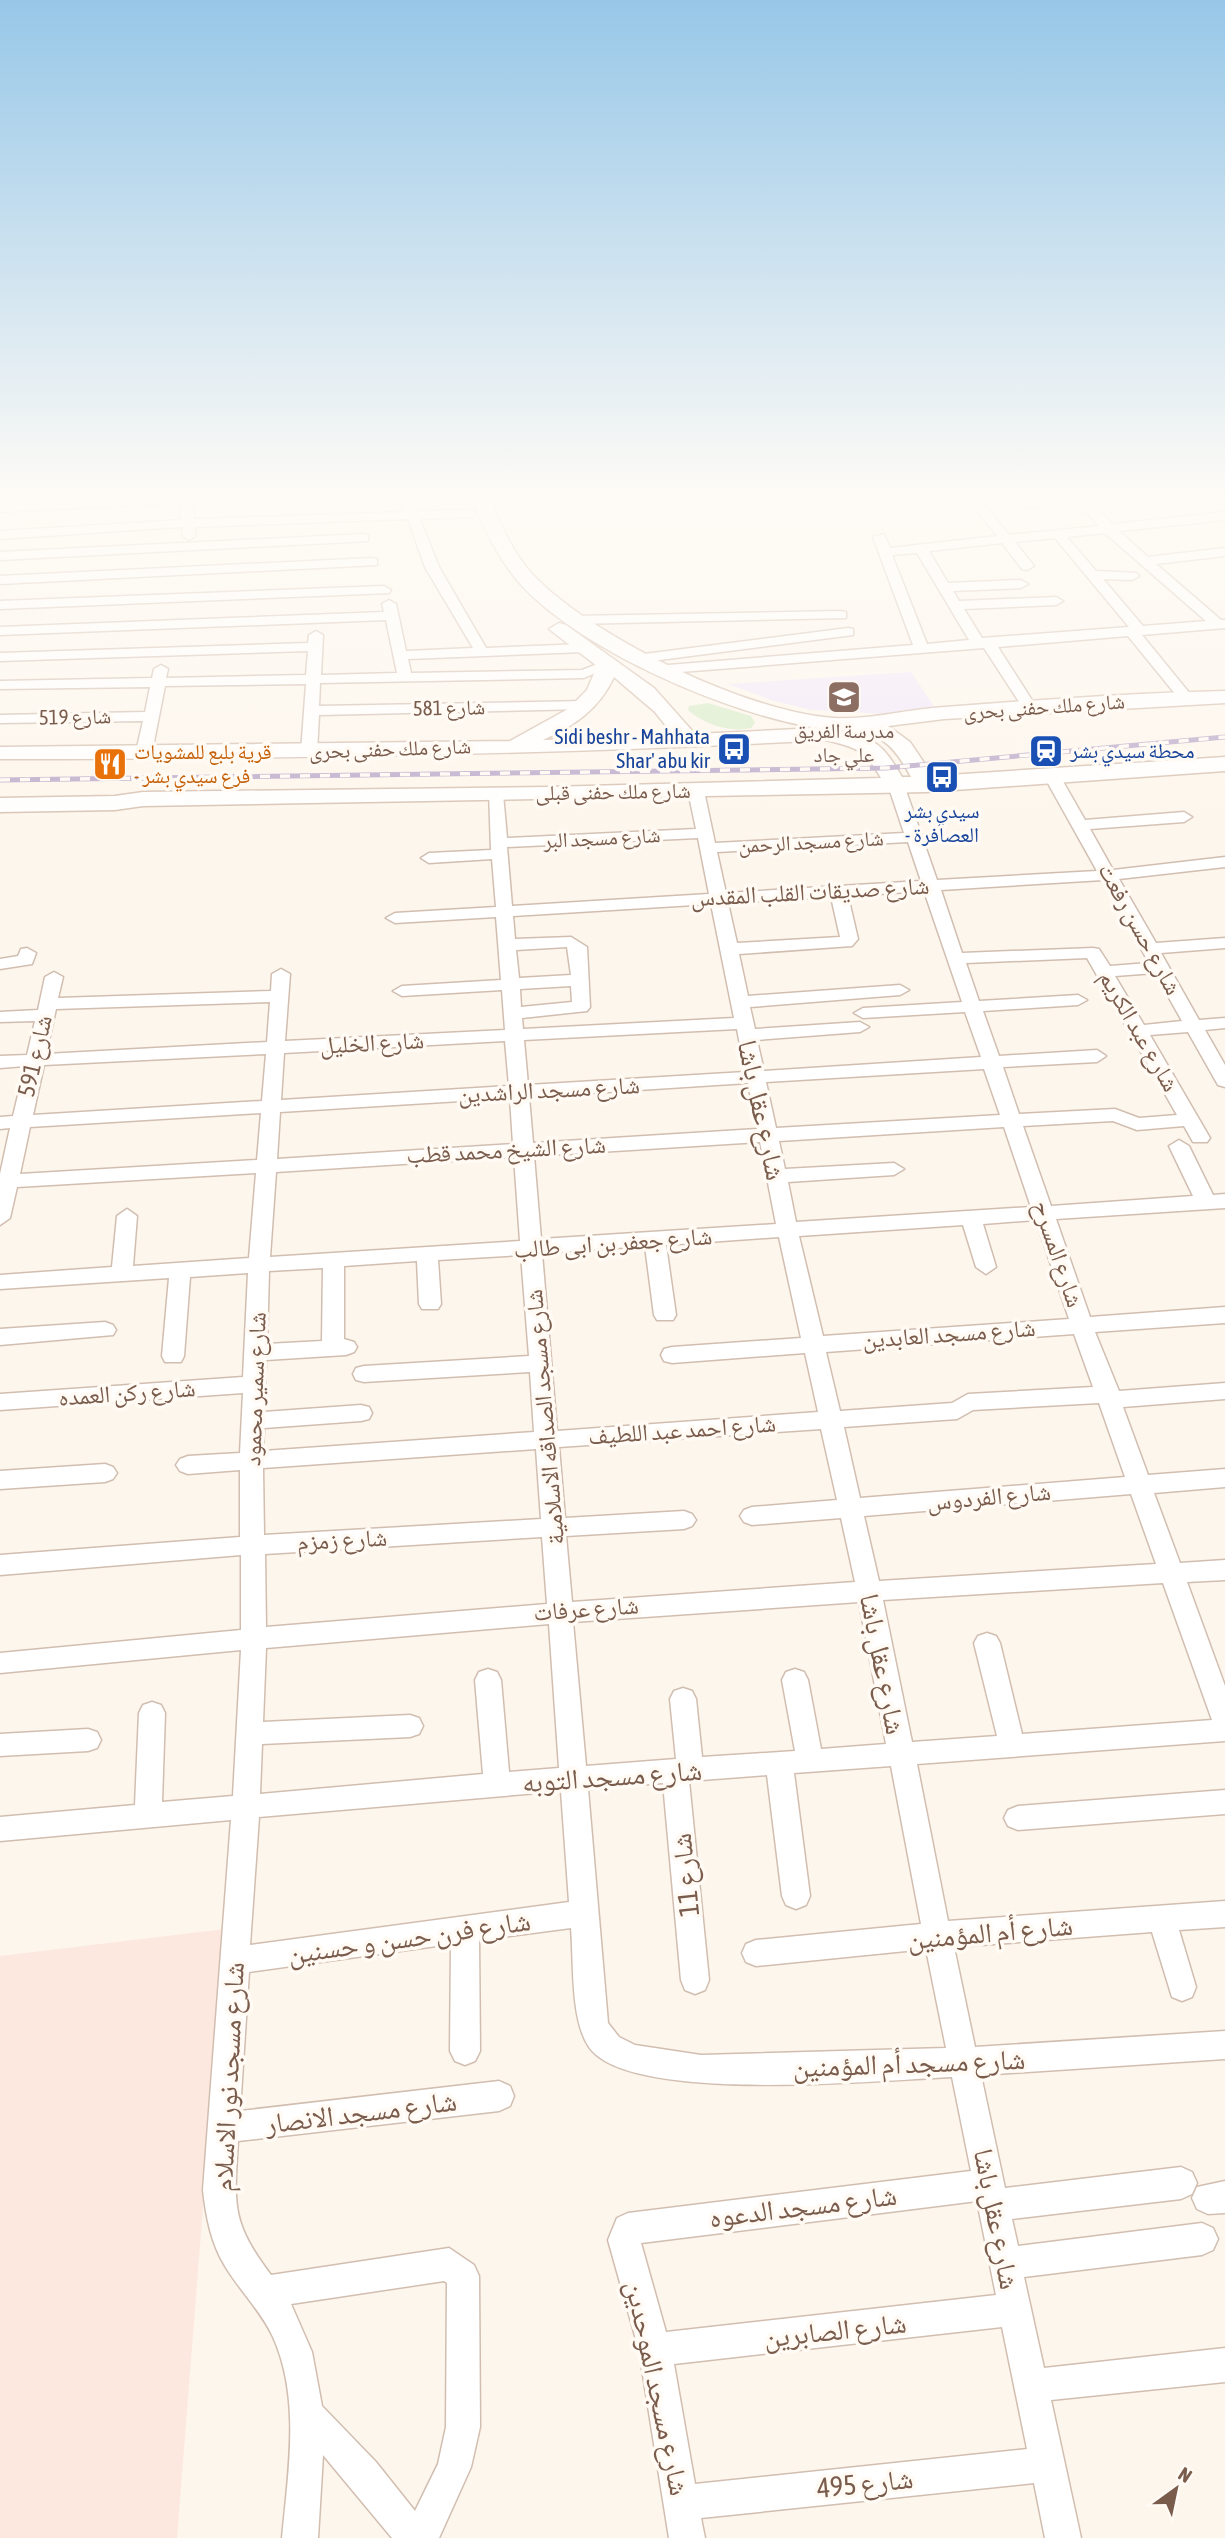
<svg xmlns="http://www.w3.org/2000/svg" width="1225" height="2538" font-family="'Asap Condensed','Noto Naskh Arabic',sans-serif">
<style>
.commercial{fill:#fde8e0}
.education{fill:#f3e8fa}
.green{fill:#d8ecc9}
.lines{fill:none;stroke-linecap:round;stroke-linejoin:round}
.street-casing{stroke:#d1beb0;stroke-width:3}
.secondary-casing{stroke:#d6c0b0;stroke-width:3}
.street{fill:#fff;fill-rule:evenodd}
.secondary{fill:#fff;fill-rule:evenodd}
.rail-casing{stroke:#b9a8c9;stroke-width:5}
.rail{stroke:#fffaf3;stroke-width:3.5;stroke-dasharray:10;stroke-linecap:butt}
.labels{text-anchor:middle;stroke-width:7;stroke-linejoin:round;paint-order:stroke}
.far-street-label{font-size:21px;fill:#7a5c4d;stroke:#fffaf3}
.far-education-label{font-size:21px;fill:#785e54;stroke:#fffaf3}
.far-transit-label{font-size:21px;fill:#164399;stroke:#fffaf3;text-anchor:end}
.far-food-label{font-size:21px;fill:#c56008;stroke:#fffaf3;text-anchor:start}
.street-label{font-size:24px;fill:#7a5c4d;stroke:#fffaf3}
.near-street-label{font-size:28px;fill:#7a5c4d;stroke:#fffaf3}
</style>
<rect width="100%" height="100%" fill="#fdf6ec"/>
<polygon class="commercial" points="225,1929 177,2538 0,2538 0,1956"/>
<polygon class="education" points="911,672 935,708 886,714 812,710 774,701 728,684"/>
<path class="green" d="M708,703L751,716L755,723L751,728C731,733 703,724 688,710L689,706Z"/>
<g class="lines">
<g class="street-casing">
<g id="street">
<polygon points="86,500 167,500 161,504 0,512 0,504"/>
<polygon points="180,500 192,500 194,519 405,512 401,500 413,500 417,511 474,510 474,516 470,517 420,519 439,567 486,648 584,644 591,648 584,652 408,659 411,673 582,670 608,660 615,664 584,678 320,683 319,706 586,701 593,705 586,709 319,715 317,752 309,757 301,752 306,684 165,686 152,752 144,757 136,752 143,721 0,723 0,715 145,712 150,687 0,689 0,681 152,678 154,669 161,665 168,669 166,678 306,675 308,651 0,661 0,653 308,643 309,635 316,631 323,635 321,675 397,673 386,620 0,635 0,627 384,612 382,604 389,600 396,604 406,651 473,648 425,567 408,519 195,527 195,536 189,540 183,536 182,527 0,539 0,531 181,520"/>
<path d="M969,500H981L1009,535L1099,526L1076,500H1089L1112,524L1225,512V520L1119,531L1148,557L1225,548V556L1156,564L1221,620H1225V628L1142,635L1191,695V701H1181L1128,636L998,647L1037,708L1030,712L1025,711L984,648L668,673L661,669L668,665L913,645L873,537L884,534L890,548L997,536ZM1105,533L1206,621L1143,626L1103,579L1132,580L1139,576L1137,573L1096,571L1067,537ZM1055,538L1129,627L982,638L964,609L1056,605L1063,601L1056,597L959,601L953,591L1021,588L1028,584L1021,580L948,583L929,551L1002,543L1022,569L1027,570L1034,566L1015,542ZM917,553L969,640L927,644L892,555Z"/>
<path d="M1015,500H1061C1052,507 1021,510 1012,503Z"/>
<polygon points="363,534 368,535 368,541 0,560 0,552"/>
<polygon points="372,558 377,559 377,565 0,584 0,576"/>
<polygon points="384,586 391,590 389,593 0,609 0,601"/>
<polygon points="841,611 846,612 846,618 575,624 568,620 575,616"/>
<polygon points="848,628 853,629 853,635 644,662 637,658 644,654"/>
<path d="M1053,773L1061,778L1085,820L1184,812L1192,817L1184,822L1090,829L1113,870L1225,857V867L1119,879L1156,943L1225,938V948L1161,953L1199,1020L1225,1018V1028L1205,1030L1225,1065V1087L1218,1085L1188,1032L1150,1035L1210,1138L1207,1142H1193L1184,1126L1137,1130L1113,1121L1023,1126L1051,1206L1193,1196L1169,1146L1179,1140L1189,1146L1213,1195L1225,1194V1208L1056,1219L1090,1317L1225,1307V1323L1095,1332L1119,1391L1225,1383V1399L1123,1407L1148,1475L1225,1469V1487L1154,1493L1180,1563L1225,1560V1580L1187,1582L1225,1686V1741L917,1764L948,1921L1225,1901V1927L1179,1930L1196,1987L1192,1997L1182,2001L1172,1997L1152,1932L954,1947L975,2047L1225,2031V2059L981,2075L1005,2188L1181,2167L1192,2172L1197,2183L1192,2194L1181,2199L1012,2219L1018,2246L1202,2223L1213,2228L1218,2239L1213,2250L1202,2255L1024,2277L1044,2368L1225,2348V2382L1051,2400L1081,2538H1045L1034,2483L701,2518L705,2538H669L639,2350L608,2240L617,2218L628,2213L971,2171L952,2077C883,2080 628,2105 589,2047C570,2019 574,1962 571,1928L479,1940L480,2051L475,2061L465,2065L455,2061L450,2051L451,1944L249,1972L240,2111L499,2081L510,2086L514,2096L510,2106L499,2111L238,2141C234,2205 231,2222 271,2275L449,2248L474,2265L479,2276L480,2427L471,2467L439,2538H392L323,2455L318,2538H282C288,2473 301,2399 273,2337C261,2311 240,2291 225,2266C211,2243 206,2217 203,2190L231,1820L0,1841V1817L135,1805L139,1713L143,1705L152,1702L161,1705L165,1713L162,1802L233,1796L241,1650L0,1673V1653L241,1630V1555L0,1575V1555L240,1537V1470L188,1474L180,1471L176,1465L180,1459L188,1456L240,1453L243,1393L0,1410V1394L243,1377L248,1273L190,1277L184,1356L181,1362H165L162,1356L169,1278L0,1289V1275L112,1267L117,1216L127,1209L137,1216L133,1266L249,1258L256,1173L17,1187L10,1218L0,1225V1174L10,1128L0,1129V1117L13,1116L25,1066L0,1068V1056L27,1055L35,1021L0,1022V1012L38,1010L45,977L54,972L63,977L58,998L271,991L272,974L281,969L290,974L285,1041L505,1030L502,990L402,996L393,991L402,986L501,980L496,917L395,923L386,918L395,913L496,907L492,859L429,863L421,858L429,853L491,850L489,791L495,789L503,794L507,838L696,829L688,791L696,786L704,791L715,843L904,833L888,785L896,780L904,785L937,880L1097,871L1045,778ZM698,838L709,894L512,906L507,847ZM908,842L921,881L726,893L717,852ZM1103,880L1149,963L1110,966L1099,949L1093,948L962,953L941,890ZM924,891L962,1002L863,1008L854,1013L863,1018L965,1012L981,1057L764,1071L757,1040L860,1032L869,1027L860,1022L755,1029L750,1007L900,995L909,990L900,985L748,996L739,954L852,946L858,939L848,896ZM831,897L840,937L737,943L728,903ZM711,904L734,1018L523,1029L522,1018L587,1011L590,1007L587,947L571,937L515,939L513,916ZM567,947L571,975L519,978L516,950ZM1087,958L1177,1115L1139,1118L1115,1109L1019,1114L1003,1067L1097,1062L1106,1056L1097,1050L999,1056L983,1011L1078,1005L1087,1000L1078,995L979,1001L966,963ZM1155,973L1182,1021L1144,1025L1115,976ZM571,986L572,1002L521,1007L520,989ZM270,1002L267,1042L46,1054L56,1009ZM737,1029L745,1072L528,1085L524,1040ZM505,1041L509,1086L281,1100L284,1053ZM266,1054L262,1101L33,1115L44,1065ZM984,1069L1000,1115L776,1128L766,1082ZM748,1083L757,1129L533,1143L529,1097ZM510,1098L513,1144L277,1159L280,1112ZM261,1113L257,1160L20,1174L30,1127ZM1004,1127L1031,1207L796,1222L788,1182L894,1175L904,1169L894,1163L785,1169L779,1141ZM760,1142L776,1224L541,1239L534,1156ZM514,1157L520,1241L270,1257L276,1172ZM1036,1220L1069,1319L823,1336L799,1236L963,1225L976,1267L986,1274L996,1267L983,1224ZM779,1237L801,1338L672,1347L664,1349L661,1355L664,1361L672,1363L805,1353L818,1412L557,1431L542,1253L645,1246L654,1315L657,1320H673L676,1315L666,1245ZM521,1255L529,1356L364,1366L356,1368L353,1374L356,1380L364,1382L530,1372L534,1432L263,1451L264,1428L361,1421L369,1419L372,1413L369,1407L361,1405L264,1412L266,1360L346,1355L354,1352L357,1347L354,1342L344,1339V1266L417,1261L419,1304L422,1309H438L441,1304L438,1260ZM323,1268L322,1341L267,1344L269,1271ZM1074,1334L1093,1387L968,1394L952,1403L840,1411L826,1352ZM1099,1403L1125,1477L860,1498L844,1427L957,1419L973,1410ZM821,1429L837,1500L752,1507L744,1510L740,1516L744,1522L752,1525L841,1518L855,1582L572,1602L566,1536L684,1529L692,1526L696,1520L692,1514L684,1511L565,1518L559,1447ZM536,1449L541,1519L264,1535L263,1468ZM1131,1494L1156,1564L879,1581L864,1516ZM542,1537L547,1604L266,1627L265,1554ZM1163,1583L1212,1720L1022,1734L1000,1643L996,1636L987,1633L978,1636L974,1643L997,1736L912,1742L883,1600ZM859,1602L886,1744L821,1749L808,1680L804,1672L795,1669L786,1672L782,1680L795,1751L702,1757L696,1699L692,1691L683,1688L674,1691L670,1699L676,1759L586,1766L573,1622ZM549,1624L559,1768L509,1772L501,1680L497,1672L488,1669L479,1672L475,1680L483,1774L260,1794L262,1744L410,1737L419,1734L423,1726L419,1718L410,1715L263,1722L266,1648ZM891,1766L921,1924L756,1940L746,1944L742,1953L746,1962L756,1966L926,1949L946,2048L701,2055L635,2045L619,2037L608,2023L588,1789L663,1783L681,1980L685,1990L695,1994L705,1990L709,1980L689,1781L767,1775L782,1896L786,1905L796,1909L806,1905L810,1896L794,1773ZM561,1791L569,1902L250,1945L259,1817ZM977,2201L996,2295L666,2332L641,2243ZM444,2281L447,2283L446,2427L438,2464L415,2511L376,2462L322,2406L312,2352L291,2304ZM1002,2327L1027,2449L695,2484L674,2364Z"/>
<polygon points="27,948 36,953 32,964 0,969 0,959 18,956 21,949"/>
<polygon points="105,1322 113,1325 116,1330 113,1335 0,1345 0,1329"/>
<polygon points="105,1464 113,1467 117,1473 113,1479 105,1482 0,1489 0,1471"/>
<polygon points="88,1729 97,1732 101,1740 97,1748 88,1751 0,1756 0,1734"/>
<polygon points="1225,1790 1225,1814 1018,1830 1008,1826 1004,1818 1008,1810 1018,1806"/>
<polygon points="1225,2181 1225,2213 1208,2214 1197,2209 1192,2198 1197,2187"/>
</g>
</g>
<g class="secondary-casing">
<path id="secondary" d="M473,500H491C502,529 516,559 539,581C601,641 748,712 834,718C871,720 908,709 945,707C1038,700 1131,693 1225,691V703L944,719L888,726L910,742L933,776L1225,757V771L927,792L143,806L115,810L0,812V798L115,796L143,792L549,787L881,778C864,749 857,748 826,740C551,755 276,759 0,759V747L510,741L568,709L587,690L597,666L549,629L559,623L566,625L654,688L695,734L818,728C730,715 585,652 523,587C500,562 485,532 473,500ZM614,677L655,712L674,736L543,740C574,726 599,709 614,677ZM838,730C878,731 892,741 911,777H902C882,743 876,739 838,730Z"/>
</g>
<use href="#street" class="street"/>
<use href="#secondary" class="secondary"/>
<g class="rail-casing">
<polyline id="rail" points="0,780 886,768 1225,737"/>
</g>
<use href="#rail" class="rail"/>
</g>
<linearGradient id="sky" x2="0" y2="1"><stop stop-color="#97c7e8"/><stop offset="0.58" stop-color="#fefbf6"/><stop offset="1" stop-color="#fefbf6" stop-opacity="0"/></linearGradient>
<rect width="1225" height="855" fill="url(#sky)"/>
<defs>
<g id="school-square" transform="scale(1.75)"><rect x="-9" y="-9" width="18" height="18" rx="4" fill="#8d6e63" stroke="#fffaf3"/><path d="M0-5L7-2L0 1L-7-2ZM-4 1L0 2.5L4 1V4Q0 6-4 4Z" fill="#fff"/></g>
<g id="bus-square" transform="scale(1.75)"><rect x="-9" y="-9" width="18" height="18" rx="4" fill="#1a4fb4" stroke="#fffaf3"/><path d="M-5-6H5V4H4V6H2V4H-2V6H-4V4H-5ZM-3.5-4V0h7V-4ZM-3.5 1.2v1.5H-2V1.2ZM2 1.2v1.5H3.5V1.2Z" fill="#fff"/></g>
<g id="station-square" transform="scale(1.75)"><rect x="-9" y="-9" width="18" height="18" rx="4" fill="#1a4fb4" stroke="#fffaf3"/><path d="M-3-6H3Q5-6 5-4V2Q5 4 3 4L4.5 6H3L1.5 4h-3L-3 6H-4.5L-3 4Q-5 4-5 2V-4Q-5-6-3-6ZM-3.5-4v3h7v-3ZM-3.5 1v1.5H-2V1ZM2 1v1.5H3.5V1Z" fill="#fff"/></g>
<g id="restaurant-square" transform="scale(1.75)"><rect x="-9" y="-9" width="18" height="18" rx="4" fill="#e8710a" stroke="#fffaf3"/><path d="M-5-6h1v4h1v-4h1v4h1v-4h1v5L-1.5 .5V6h-2V.5L-5-1ZM5-6V6H3V1.5H1.5Q1.5-4 5-6Z" fill="#fff"/></g>
</defs>
<g fill-rule="evenodd">
<use href="#school-square" x="844" y="697"/>
<use href="#bus-square" x="734" y="749"/>
<use href="#station-square" x="1046" y="751"/>
<use href="#restaurant-square" x="110" y="764"/>
<use href="#bus-square" x="942" y="777"/>
</g>
<g class="labels">
<g class="far-street-label">
<text transform="translate(1044 707) rotate(-4)" y="7">شارع ملك حفنى بحرى</text>
<text transform="translate(449 708) rotate(-1)" y="7">شارع 581</text>
<text transform="translate(75 717) rotate(-1)" y="7">شارع 519</text>
<text transform="translate(390 749) rotate(-2)" y="7">شارع ملك حفنى بحرى</text>
<text transform="translate(613 792) rotate(-1)" y="7">شارع ملك حفنى قبلى</text>
<text transform="translate(602 838) rotate(-3)" y="7">شارع مسجد البر</text>
<text transform="translate(811 842) rotate(-3)" y="7">شارع مسجد الرحمن</text>
</g>
<g class="far-education-label">
<text x="844" y="738">مدرسة الفريق<tspan x="844" dy="24">علي جاد</tspan></text>
</g>
<g class="far-transit-label">
<text x="710" y="744">Sidi beshr - Mahhata<tspan x="710" dy="24">Shar' abu kir</tspan></text>
<text x="1070" y="758" text-anchor="start">محطة سيدي بشر</text>
<text x="942" y="818" text-anchor="middle">سيدي بشر<tspan x="942" dy="24">- العصافرة</tspan></text>
</g>
<g class="far-food-label">
<text x="134" y="759">قرية بلبع للمشويات<tspan x="134" dy="24">- فرع سيدي بشر</tspan></text>
</g>
<g class="street-label">
<text transform="translate(810 892) rotate(-3)" y="8">شارع صديقات القلب المقدس</text>
<text transform="translate(1140 929) rotate(61)" y="8">شارع حسن رفعت</text>
<text transform="translate(1139 1031) rotate(60)" y="8">شارع عبد الكريم</text>
<text transform="translate(372 1043) rotate(-3)" y="8">شارع الخليل</text>
<text transform="translate(35 1056) rotate(-77)" y="8">شارع 591</text>
<text transform="translate(549 1090) rotate(-3)" y="8">شارع مسجد الراشدين</text>
<text transform="translate(506 1150) rotate(-3)" y="8">شارع الشيخ محمد قطب</text>
<text transform="translate(613 1243) rotate(-4)" y="8">شارع جعفر بن ابى طالب</text>
<text transform="translate(1058 1254) rotate(71)" y="8">شارع المسرح</text>
<text transform="translate(949 1334) rotate(-4)" y="8">شارع مسجد العابدين</text>
<text transform="translate(255 1389) rotate(-88)" y="8">شارع سمير محمود</text>
<text transform="translate(127 1393) rotate(-4)" y="8">شارع ركن العمده</text>
<text transform="translate(545 1417) rotate(-95)" y="8">شارع مسجد الصداقه الاسلامية</text>
<text transform="translate(682 1430) rotate(-4)" y="8">شارع احمد عبد اللطيف</text>
<text transform="translate(989 1497) rotate(-5)" y="8">شارع الفردوس</text>
<text transform="translate(342 1540) rotate(-3)" y="8">شارع زمزم</text>
<text transform="translate(586 1609) rotate(-4)" y="8">شارع عرفات</text>
</g>
<g class="near-street-label">
<text transform="translate(762 1110) rotate(78)" y="10">شارع عقل باشا</text>
<text transform="translate(883 1664) rotate(79)" y="10">شارع عقل باشا</text>
<text transform="translate(612 1776) rotate(-4)" y="10">شارع مسجد التوبه</text>
<text transform="translate(685 1875) rotate(-96)" y="10">شارع 11</text>
<text transform="translate(990 1932) rotate(-5)" y="10">شارع أم المؤمنين</text>
<text transform="translate(409 1937) rotate(-8)" y="10">شارع فرن حسن و حسنين</text>
<text transform="translate(909 2063) rotate(-2)" y="10">شارع مسجد أم المؤمنين</text>
<text transform="translate(228 2077) rotate(-87)" y="10">شارع مسجد نور الاسلام</text>
<text transform="translate(361 2112) rotate(-7)" y="10">شارع مسجد الانصار</text>
<text transform="translate(803 2206) rotate(-7)" y="10">شارع مسجد الدعوه</text>
<text transform="translate(997 2219) rotate(79)" y="10">شارع عقل باشا</text>
<text transform="translate(835 2330) rotate(-6)" y="10">شارع الصابرين</text>
<text transform="translate(658 2388) rotate(78)" y="10">شارع مسجد الموحدين</text>
<text transform="translate(865 2483) rotate(-6)" y="10">شارع 495</text>
</g>
</g>
<g transform="translate(1176 2489) rotate(33)" stroke="#fffaf3" stroke-width="5" paint-order="stroke">
<path d="M0-5L12 26L0 18L-12 26Z" fill="#7a5c4d"/>
<text y="-10" font-size="19" font-weight="bold" text-anchor="middle" fill="#7a5c4d">N</text>
</g>
</svg>
